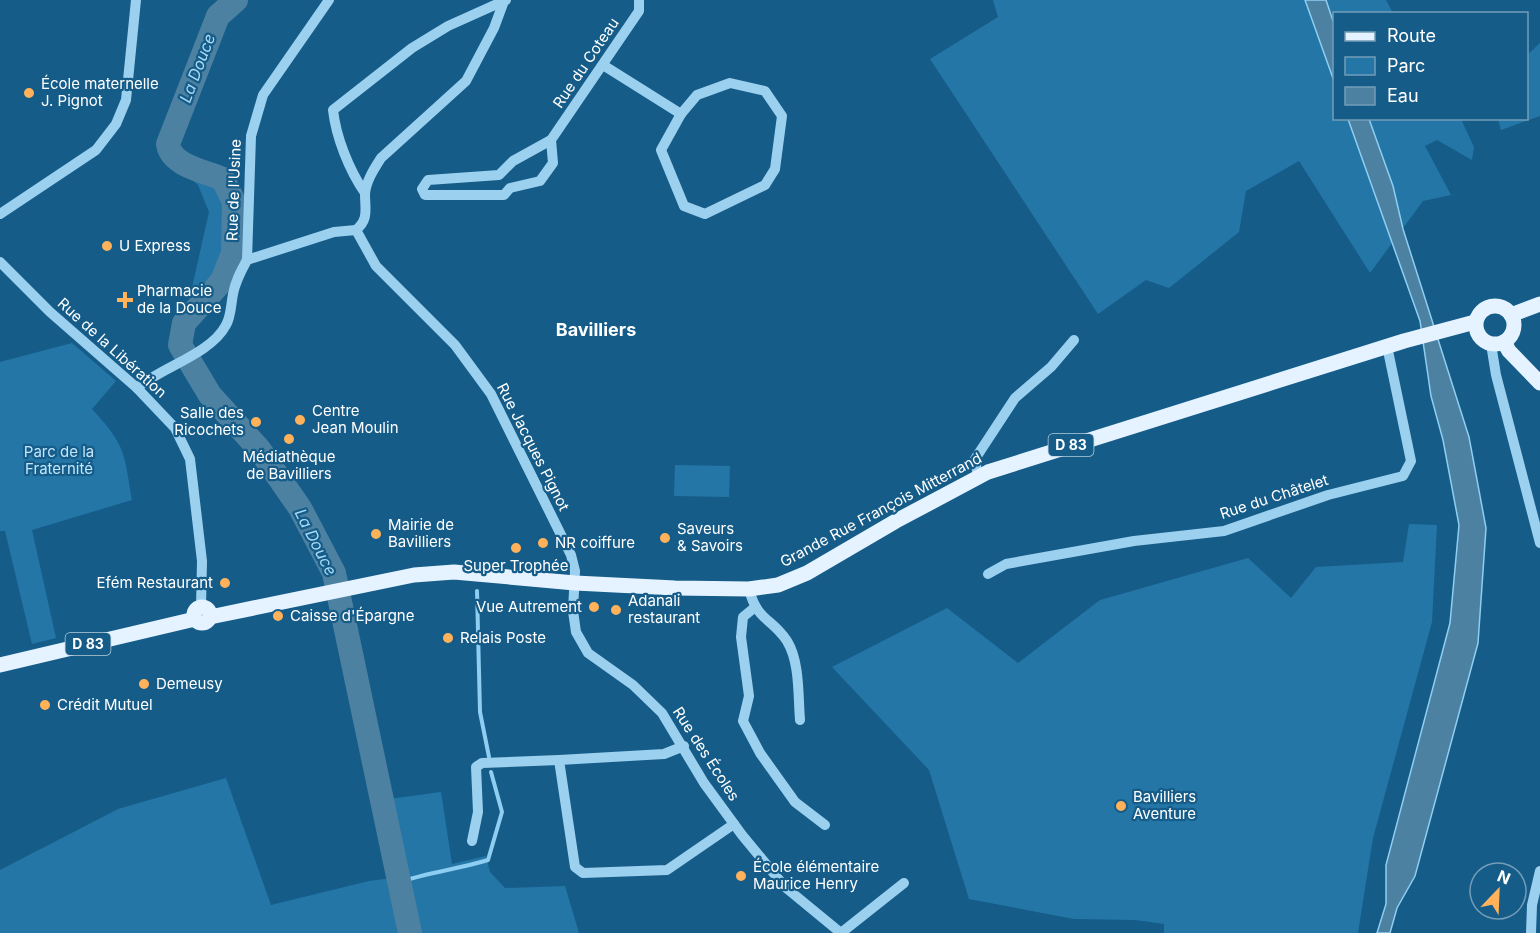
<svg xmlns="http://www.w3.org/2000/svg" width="1540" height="933" font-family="Inter,sans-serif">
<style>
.green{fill:#2476a7}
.water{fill:#4d81a1;stroke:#8ecef2;stroke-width:1.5}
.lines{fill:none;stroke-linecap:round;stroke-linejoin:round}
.stream{stroke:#8ecef2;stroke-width:4}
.river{stroke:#4d81a1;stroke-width:24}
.minor{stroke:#9cd0ef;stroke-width:10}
.major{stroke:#e4f3ff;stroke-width:15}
.poi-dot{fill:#ffb25a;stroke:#155c89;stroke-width:2}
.labels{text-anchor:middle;stroke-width:4.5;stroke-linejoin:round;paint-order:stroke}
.shield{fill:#155c89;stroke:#b9cedc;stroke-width:1.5}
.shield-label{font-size:14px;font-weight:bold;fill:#fff}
.street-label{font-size:15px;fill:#fff;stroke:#155c89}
.poi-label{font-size:15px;fill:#fff;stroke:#155c89;text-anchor:start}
.park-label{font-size:15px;fill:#c2e6fb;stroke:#155c89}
.water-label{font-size:16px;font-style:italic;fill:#a8daf6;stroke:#155c89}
.quarter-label{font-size:18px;font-weight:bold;fill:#fff;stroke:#155c89}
</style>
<rect width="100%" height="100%" fill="#155c89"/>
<g class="green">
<polygon points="993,0 1386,0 1393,13 1334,14 1334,118 1461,119 1474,147 1472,160 1437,140 1425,146 1451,195 1423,201 1370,273 1299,161 1246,191 1239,232 1169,288 1146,280 1098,314 930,59 998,17"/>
<polygon points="1540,43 1540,116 1501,130 1498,119 1526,118 1527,55"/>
<polygon points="177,167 214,180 227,199 227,256 208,291 194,305 188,305 209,212 198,185"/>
<path d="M72,343L116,381L92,409C126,446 124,452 132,500L32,530L56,638L32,644L5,531H0V362Z"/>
<polygon points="675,465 730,466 729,497 674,496"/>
<polygon points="1409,524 1437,525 1432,622 1373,838 1358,933 1164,933 1164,924 1135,920 1074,919 969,899 929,770 832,667 947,608 1018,663 1100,600 1248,558 1291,598 1316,567 1403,562"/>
<polygon points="226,778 271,905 369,881 408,876 389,799 441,792 452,864 486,856 490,872 505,888 565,886 579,933 0,933 0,870 118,809"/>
</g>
<g class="water">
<polygon points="1305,0 1326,0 1334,24 1334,81"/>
<polygon points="1348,119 1369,119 1393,186 1403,229 1469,437 1486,528 1478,643 1415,876 1397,908 1390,933 1377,933 1386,904 1386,865 1450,623 1459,525 1443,440 1431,396 1420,321"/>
</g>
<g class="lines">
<g class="stream">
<polyline points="477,591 480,712 489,757"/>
<path d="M400,882C429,872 459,869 488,860L502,812L491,772"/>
</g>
<path class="river" d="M236,0L218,16L168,144C171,166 205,171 223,179L234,202L233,253L222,281L184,323L180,345L210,395L259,449L300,508L334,573L410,933"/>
<g class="minor">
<polyline points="603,65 681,114"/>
<polygon points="730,83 765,91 782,116 775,169 765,185 705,214 684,206 661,150 681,114 697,95"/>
<polyline points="551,140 553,163 540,181 510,188 504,195 425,195 422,189 428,180 499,175 513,161 551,140 639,11 639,0"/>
<path d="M365,193C349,170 336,137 333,110L412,48L448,26L506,0"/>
<polyline points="0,214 96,150 116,124 126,100 136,0"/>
<polyline points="356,230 376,266 455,345 491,394 571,555 575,571 573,611 576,632 588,653 633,685 662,713 704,783 742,835 785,887 841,933"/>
<path d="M356,230C369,219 365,210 365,194C366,181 374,169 381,158L466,81L494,28L504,1"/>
<polyline points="247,260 251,136 263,95 329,0"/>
<polyline points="0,262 50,312 137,388 175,428 190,459 202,561 201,607"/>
<polyline points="1491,344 1496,375 1540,543"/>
<path d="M137,388C162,367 211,354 226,325C231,317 231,304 233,294C235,282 241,271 247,260L334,232L356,230"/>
<polyline points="978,477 975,459 1015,398 1051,367 1074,340"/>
<polyline points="988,574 1006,564 1134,541 1224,531 1328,495 1403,476 1411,461 1387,346"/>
<path d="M749,589C757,621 772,618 787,641C800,662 798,696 800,720"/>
<polyline points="754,608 743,617 741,637 749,696 743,721 760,753 795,802 825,825"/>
<polyline points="684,746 664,754 559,760 575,867 583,873 667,870 734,824"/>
<polyline points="472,841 478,812 476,767 482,763 559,760"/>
<polyline points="841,933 904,883"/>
<polyline points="1531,933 1532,905 1540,871"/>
</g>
<g class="major">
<circle cx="1495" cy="325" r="19"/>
<polyline points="1511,315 1540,304"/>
<polyline points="1504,342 1509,351 1540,383"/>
<circle cx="202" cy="615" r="8"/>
<polyline points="210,617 414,575 454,572 575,583 675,588 749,589 778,585 807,573 896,521 988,472 1404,341 1475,322"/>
<polyline points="0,665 195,619"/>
</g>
</g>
<g class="poi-dot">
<circle cx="29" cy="93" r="6"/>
<circle cx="107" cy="246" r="6"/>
<path d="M122 291h6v6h6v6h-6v6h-6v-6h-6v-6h6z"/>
<circle cx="300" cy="420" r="6"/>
<circle cx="256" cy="422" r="6"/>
<circle cx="289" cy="439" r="6"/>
<circle cx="376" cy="534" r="6"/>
<circle cx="665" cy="538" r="6"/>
<circle cx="543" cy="543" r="6"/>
<circle cx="516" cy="548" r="6"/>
<circle cx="225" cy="583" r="6"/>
<circle cx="594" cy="607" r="6"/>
<circle cx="616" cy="610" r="6"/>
<circle cx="278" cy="616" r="6"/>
<circle cx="448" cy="638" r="6"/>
<circle cx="144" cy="684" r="6"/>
<circle cx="45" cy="705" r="6"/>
<circle cx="1121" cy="806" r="6"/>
<circle cx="741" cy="876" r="6"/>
</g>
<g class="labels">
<g class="shield">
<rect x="1048.5" y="434" width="45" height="22" rx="4.5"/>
<rect x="65.5" y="633" width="45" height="22" rx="4.5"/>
</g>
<g class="shield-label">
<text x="1071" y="450">D 83</text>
<text x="88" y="649">D 83</text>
</g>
<g class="street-label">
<text transform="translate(586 63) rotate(-56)" y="5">Rue du Coteau</text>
<text transform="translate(234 190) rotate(-88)" y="5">Rue de l'Usine</text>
<text transform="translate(112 348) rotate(42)" y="5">Rue de la Libération</text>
<text transform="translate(533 447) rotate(63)" y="5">Rue Jacques Pignot</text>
<text transform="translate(1274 497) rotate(-18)" y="5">Rue du Châtelet</text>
<text transform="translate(881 510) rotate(-28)" y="5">Grande Rue François Mitterrand</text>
<text transform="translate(706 754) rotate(57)" y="5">Rue des Écoles</text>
</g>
<g class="poi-label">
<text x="41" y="89">École maternelle<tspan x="41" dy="17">J. Pignot</tspan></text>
<text x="119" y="251">U Express</text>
<text x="137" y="296">Pharmacie<tspan x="137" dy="17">de la Douce</tspan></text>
<text x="312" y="416">Centre<tspan x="312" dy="17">Jean Moulin</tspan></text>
<text x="244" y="418" text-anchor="end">Salle des<tspan x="244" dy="17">Ricochets</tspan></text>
<text x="289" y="462" text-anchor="middle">Médiathèque<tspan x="289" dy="17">de Bavilliers</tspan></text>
<text x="388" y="530">Mairie de<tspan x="388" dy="17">Bavilliers</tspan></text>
<text x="677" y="534">Saveurs<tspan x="677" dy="17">&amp; Savoirs</tspan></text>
<text x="555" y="548">NR coiffure</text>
<text x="516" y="571" text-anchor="middle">Super Trophée</text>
<text x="213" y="588" text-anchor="end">Efém Restaurant</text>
<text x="628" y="606">Adanali<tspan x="628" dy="17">restaurant</tspan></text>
<text x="582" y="612" text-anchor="end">Vue Autrement</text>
<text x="290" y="621">Caisse d'Épargne</text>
<text x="460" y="643">Relais Poste</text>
<text x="156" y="689">Demeusy</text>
<text x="57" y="710">Crédit Mutuel</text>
<text x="1133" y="802">Bavilliers<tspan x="1133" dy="17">Aventure</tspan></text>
<text x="753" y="872">École élémentaire<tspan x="753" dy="17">Maurice Henry</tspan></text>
</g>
<g class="park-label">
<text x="59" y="457">Parc de la<tspan x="59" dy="17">Fraternité</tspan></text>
</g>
<g class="water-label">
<text transform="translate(197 68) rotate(-69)" y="6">La Douce</text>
<text transform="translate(316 542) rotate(63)" y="6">La Douce</text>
</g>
<g class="quarter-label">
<text x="596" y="336">Bavilliers</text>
</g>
</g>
<rect x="1333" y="12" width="195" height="108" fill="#155c89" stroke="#739db8" stroke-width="1.5"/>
<rect x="1345" y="32" width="30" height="9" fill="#e4f3ff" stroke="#739db8" stroke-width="1.5"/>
<text x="1387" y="42" font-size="18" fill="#ffffff">Route</text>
<rect x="1345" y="57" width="30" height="18" fill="#2476a7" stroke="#739db8" stroke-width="1.5"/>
<text x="1387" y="72" font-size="18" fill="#ffffff">Parc</text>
<rect x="1345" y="87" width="30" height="18" fill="#4d81a1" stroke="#739db8" stroke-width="1.5"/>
<text x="1387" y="102" font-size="18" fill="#ffffff">Eau</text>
<g transform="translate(1498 891) rotate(23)"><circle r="28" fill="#155c89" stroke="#739db8" stroke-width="1.5"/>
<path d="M0-4.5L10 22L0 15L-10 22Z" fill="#ffb25a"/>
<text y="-9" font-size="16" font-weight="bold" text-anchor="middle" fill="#ffffff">N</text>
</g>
</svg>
